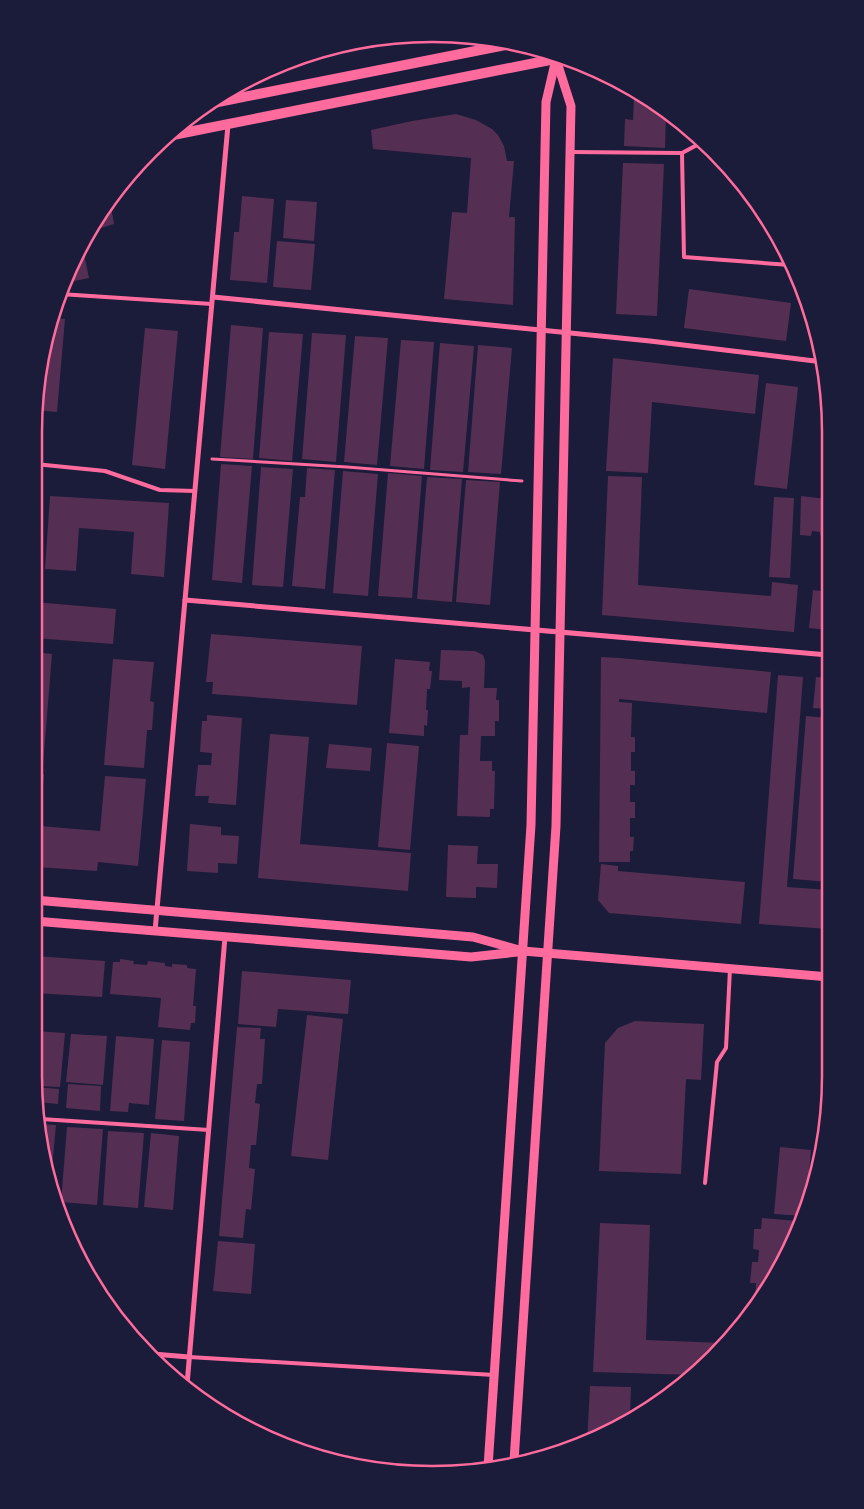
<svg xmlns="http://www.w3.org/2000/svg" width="864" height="1509" font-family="Lato,sans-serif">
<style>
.building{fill:#542f53}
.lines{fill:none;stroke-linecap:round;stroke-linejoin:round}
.path{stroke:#ff6b9d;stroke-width:3}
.service{stroke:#ff6b9d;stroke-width:4}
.minor{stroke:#ff6b9d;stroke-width:5}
.tertiary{stroke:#ff6b9d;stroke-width:9}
.secondary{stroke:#ff6b9d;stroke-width:10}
.rim{fill:none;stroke:#ff6b9d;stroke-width:2.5}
</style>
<rect width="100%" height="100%" fill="#1b1b3a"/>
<g class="building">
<polygon points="638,92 666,114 665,148 624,146 625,119 633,120 634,97"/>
<polygon points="456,114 476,120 492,129 498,135 504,146 507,161 514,161 509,217 515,217 513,305 444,299 452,212 467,213 471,158 373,149 371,130 412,121"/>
<polygon points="623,163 664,164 657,316 616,314"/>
<polygon points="242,196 274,199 267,283 230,280 234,232 239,232"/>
<polygon points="286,200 317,202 314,241 283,238"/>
<polygon points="110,201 114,224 87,232 104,209"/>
<polygon points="277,241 315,244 311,290 273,287"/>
<polygon points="82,244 89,278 64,283 79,252"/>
<polygon points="689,289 791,303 786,341 684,328"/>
<polygon points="52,318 65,319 57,412 35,410"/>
<polygon points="231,325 263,328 253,459 220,457"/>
<polygon points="145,328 178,331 165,469 132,465"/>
<polygon points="269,332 303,334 292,461 259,458"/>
<polygon points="312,333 346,335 336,462 302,459"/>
<polygon points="355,336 388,338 377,465 344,462"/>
<polygon points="401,340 434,342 424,469 390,466"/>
<polygon points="440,343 474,346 463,472 430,470"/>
<polygon points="478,345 512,348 501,474 468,472"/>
<polygon points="613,358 759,375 755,414 652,402 648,473 606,471"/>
<polygon points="766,383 798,387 787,489 754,485"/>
<polygon points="221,464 252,466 242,583 212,580"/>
<polygon points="261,467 293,469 283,587 252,585"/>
<polygon points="307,468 335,470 325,589 292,586 300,497 305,497"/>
<polygon points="343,471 378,474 368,596 333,593"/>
<polygon points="388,473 422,476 412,598 378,596"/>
<polygon points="608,476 642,477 638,585 771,596 772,582 798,585 794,632 602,615"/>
<polygon points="427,477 462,479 452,602 417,599"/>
<polygon points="466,480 500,482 490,605 456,602"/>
<polygon points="34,489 38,489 37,513 34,513"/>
<polygon points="50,496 169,503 164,577 131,574 134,532 79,528 76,571 45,569"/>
<polygon points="801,496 827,499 827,536 820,535 820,532 812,531 811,536 800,535"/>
<polygon points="774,497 794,498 790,578 769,577"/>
<polygon points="813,590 828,592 828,630 809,628"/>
<polygon points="34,602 116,609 113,644 34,638"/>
<polygon points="211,634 362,646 357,705 212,694 213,682 206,682"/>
<polygon points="441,650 475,651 483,655 485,661 484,688 497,688 496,700 499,700 499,721 495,721 495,736 481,736 480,761 492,761 492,771 495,771 494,809 490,809 490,817 457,816 460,735 468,735 470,687 462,688 462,681 439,680"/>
<polygon points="34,652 52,654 43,765 34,764"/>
<polygon points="601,657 620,658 771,672 767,713 619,699 619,702 632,703 631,737 635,737 635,752 631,752 631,771 635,771 635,785 630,785 630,802 635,802 635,818 630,818 630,837 634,837 633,851 630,851 630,862 599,862"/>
<polygon points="113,659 154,662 150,701 154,702 152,730 147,730 144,768 104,765"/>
<polygon points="395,659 430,662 429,671 432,671 430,689 427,689 426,710 428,710 427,726 424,725 424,736 389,733"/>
<polygon points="778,675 803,677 787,887 829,890 829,929 759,924"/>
<polygon points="816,677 828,678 828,709 813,708"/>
<polygon points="207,715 242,718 236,805 208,803 209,796 195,796 198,765 211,765 212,753 200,752 202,721 207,721"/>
<polygon points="806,716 828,718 829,882 793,879"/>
<polygon points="270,734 309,737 300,844 411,853 408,891 258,878"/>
<polygon points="387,743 419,746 410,850 378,847"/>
<polygon points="329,744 372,748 370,771 326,768"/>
<polygon points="34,774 44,774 40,826 100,831 105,776 146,779 138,866 98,862 97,871 36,867 37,861 34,861"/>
<polygon points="190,824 221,827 221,835 239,836 237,864 218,863 218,873 187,871"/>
<polygon points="448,845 478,846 477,864 498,864 497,888 476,887 476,898 446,897"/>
<polygon points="601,864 618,866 618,871 745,882 741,924 609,913 598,900"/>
<polygon points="34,956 105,961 102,997 34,993"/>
<polygon points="120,959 134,961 133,964 147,965 148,961 165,963 165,966 172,967 172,964 187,965 187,968 196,969 193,1006 196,1006 195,1023 191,1023 190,1030 158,1027 161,998 110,994 113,962 120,962"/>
<polygon points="242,971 351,980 348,1014 278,1009 276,1027 238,1024"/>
<polygon points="307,1015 343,1019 328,1160 291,1156"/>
<polygon points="635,1021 704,1024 701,1080 686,1079 681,1174 599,1171 605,1043 618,1028"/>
<polygon points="237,1027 261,1028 260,1039 265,1039 262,1084 257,1084 255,1103 260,1104 256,1145 251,1145 249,1168 255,1169 251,1210 246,1209 243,1238 219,1236"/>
<polygon points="34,1031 65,1033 60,1087 39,1086 42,1057 34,1057"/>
<polygon points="71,1034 107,1036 103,1085 66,1082"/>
<polygon points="116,1036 154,1039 149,1105 129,1103 128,1112 110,1111"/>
<polygon points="162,1040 190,1042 184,1121 155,1119"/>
<polygon points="68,1084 101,1086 100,1111 66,1108"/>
<polygon points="35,1087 59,1089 58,1104 38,1102"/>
<polygon points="826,1094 829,1095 829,1103 823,1135 822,1134"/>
<polygon points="42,1124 56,1125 51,1179"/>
<polygon points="67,1127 103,1129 97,1205 61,1202"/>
<polygon points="108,1131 144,1133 138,1208 103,1205"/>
<polygon points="151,1133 179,1136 173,1210 144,1207"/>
<polygon points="780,1147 811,1150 806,1211 804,1216 774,1214"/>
<polygon points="762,1218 797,1221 796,1233 777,1276 755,1303 756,1283 750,1283 752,1262 758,1262 759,1250 753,1249 754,1229 761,1229"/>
<polygon points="600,1223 650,1225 646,1340 722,1343 695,1375 593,1372"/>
<polygon points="218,1241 255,1244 251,1294 213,1291"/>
<polygon points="590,1386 631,1387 630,1416 587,1443"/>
</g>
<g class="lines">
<polyline class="path" points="212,459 347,467 522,481"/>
<g class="service">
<polyline points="570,152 682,153 697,145 704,143"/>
<polyline points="682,153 684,257 790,265"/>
<polyline points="60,294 212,304"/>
<polyline points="35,464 105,471 160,490 195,491"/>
<polyline points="41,1119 209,1130"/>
<polyline points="705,1183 717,1062 726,1048 730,969"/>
<polyline points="189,1357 494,1375"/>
</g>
<g class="minor">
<polyline points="213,297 650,341 823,362"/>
<polyline points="185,600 828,655"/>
<polyline points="155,931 228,125"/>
<polyline points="153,1354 189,1357"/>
<polyline points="187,1385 225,937"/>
</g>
<g class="tertiary">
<polyline points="34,900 473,937 523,951 829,977"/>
<polyline points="34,921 471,957 518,952"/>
<polyline points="514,1461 556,826 571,106 556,59"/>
<polyline points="488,1467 531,825 546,102 556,59"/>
</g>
<g class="secondary">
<polyline points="208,104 511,44"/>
<polyline points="168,136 565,57"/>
</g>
</g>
<path d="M0 0H864V1509H0ZM432 42H432A390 390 0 0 1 822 432V1076A390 390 0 0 1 432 1466H432A390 390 0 0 1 42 1076V432A390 390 0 0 1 432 42Z" fill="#1b1b3a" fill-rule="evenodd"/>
<path class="rim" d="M432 42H432A390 390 0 0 1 822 432V1076A390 390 0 0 1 432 1466H432A390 390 0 0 1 42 1076V432A390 390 0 0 1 432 42Z"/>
</svg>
